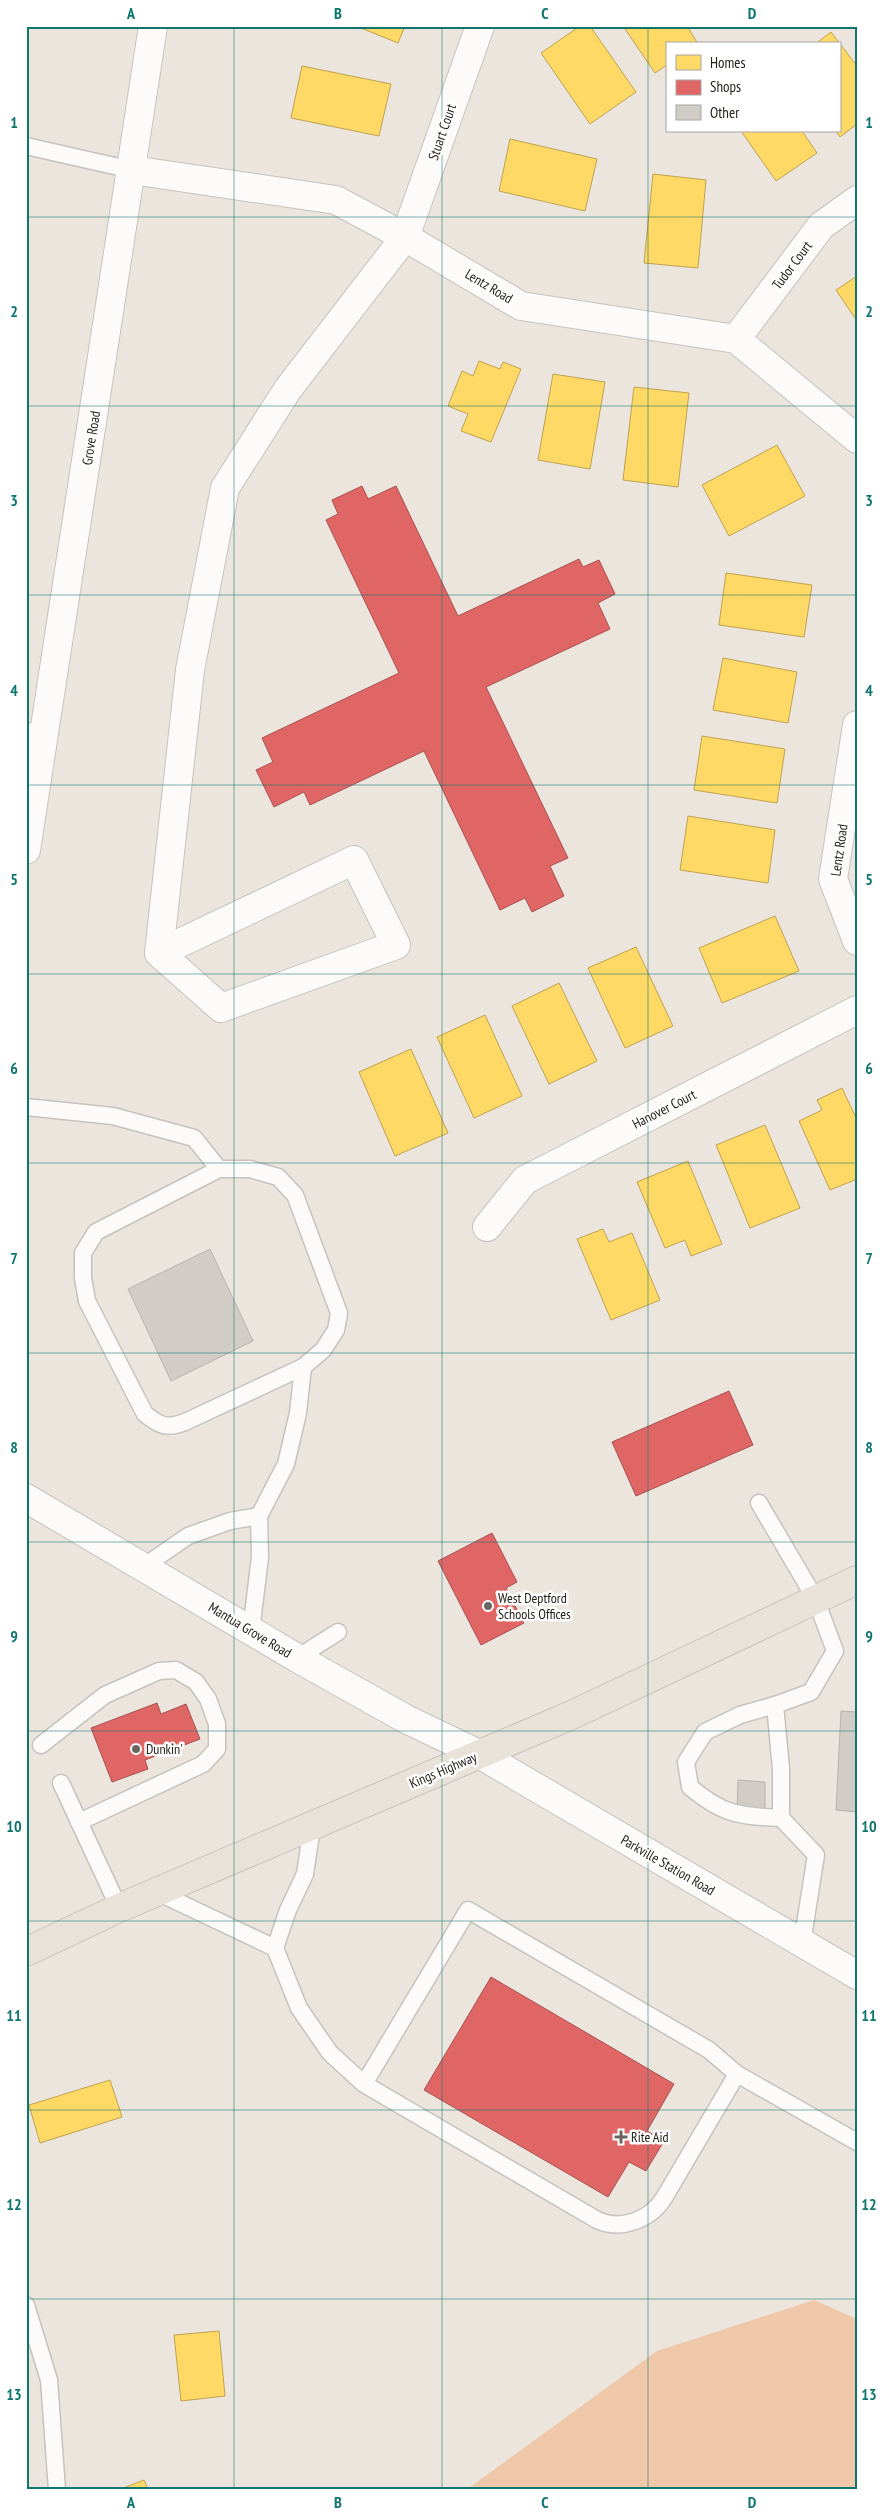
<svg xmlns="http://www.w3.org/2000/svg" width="883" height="2516" font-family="'PT Sans Narrow',sans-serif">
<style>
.green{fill:#eec8a8}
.homes{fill:#ffd966;stroke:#bea250}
.shops{fill:#e06666;stroke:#a85150}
.building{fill:#d2ccc7;stroke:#b7b2ac}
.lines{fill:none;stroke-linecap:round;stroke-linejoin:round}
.service-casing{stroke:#c7c2bd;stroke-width:19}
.minor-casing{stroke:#c7c2bd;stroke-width:30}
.secondary-casing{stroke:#c7c2bd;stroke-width:30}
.primary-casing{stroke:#c4c1bd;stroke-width:30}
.service{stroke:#fcfbfa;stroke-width:16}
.minor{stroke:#fcfbfa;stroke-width:28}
.secondary{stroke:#fcfbfa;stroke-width:28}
.primary{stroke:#e9e2d9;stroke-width:28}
.grid{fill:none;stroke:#0f766e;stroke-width:1;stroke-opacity:0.55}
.poi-dot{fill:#6b6661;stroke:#fff;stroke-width:2}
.labels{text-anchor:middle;stroke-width:5;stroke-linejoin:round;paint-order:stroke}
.street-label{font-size:14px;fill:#26211d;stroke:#fff}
.poi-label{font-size:14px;fill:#26211d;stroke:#fff;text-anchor:start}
.neatline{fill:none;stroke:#0f766e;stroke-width:2}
.grid-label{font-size:16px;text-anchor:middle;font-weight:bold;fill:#0f766e}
</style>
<rect width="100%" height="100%" fill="#ece5de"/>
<polygon class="green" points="814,2300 857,2319 857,2490 466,2490 657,2351"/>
<g class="homes">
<polygon points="356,26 405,26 398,43"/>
<polygon points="580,26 590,26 636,92 590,124 541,53"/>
<polygon points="623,26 687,26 698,44 667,44 667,65 655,73"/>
<polygon points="831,32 857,66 857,124 840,137 836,131 839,131 839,44 815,44"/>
<polygon points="302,66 391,84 379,136 291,118"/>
<polygon points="741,131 802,131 817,153 776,181"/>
<polygon points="510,139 597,159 585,211 499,191"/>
<polygon points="653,174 706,180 698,268 644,263"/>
<polygon points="857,276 857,321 836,290"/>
<polygon points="479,361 500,369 503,362 521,369 491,442 461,431 468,414 448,406 462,371 473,376"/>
<polygon points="553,374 605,382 590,469 538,460"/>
<polygon points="634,387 689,393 678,487 623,480"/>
<polygon points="777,445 805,496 729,536 702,485"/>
<polygon points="726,573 812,585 804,637 719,625"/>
<polygon points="723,658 797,672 788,723 713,710"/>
<polygon points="702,736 785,749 777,803 694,790"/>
<polygon points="688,816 775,830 768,883 680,870"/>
<polygon points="775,916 799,971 722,1003 699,948"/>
<polygon points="636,947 673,1026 625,1048 588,968"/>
<polygon points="559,983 597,1061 549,1084 512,1006"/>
<polygon points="485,1015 522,1096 474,1118 437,1037"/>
<polygon points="411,1049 448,1133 395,1156 359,1072"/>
<polygon points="842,1088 857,1120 857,1179 830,1190 799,1121 822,1110 817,1100"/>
<polygon points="765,1125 800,1208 750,1228 716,1145"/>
<polygon points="688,1161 722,1244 691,1256 685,1240 665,1248 637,1182"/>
<polygon points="603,1229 609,1242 632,1233 660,1300 611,1320 577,1239"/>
<polygon points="110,2080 122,2117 40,2143 29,2105"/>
<polygon points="219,2331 225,2396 181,2401 174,2335"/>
<polygon points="144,2480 148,2490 118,2490"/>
</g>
<g class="shops">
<polygon points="362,486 368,499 396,486 458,616 579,559 583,567 599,560 615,594 598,603 610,629 486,687 568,858 550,866 564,896 532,912 525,898 500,910 424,751 310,805 304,792 274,807 256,770 273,762 262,738 399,673 326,520 338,514 332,500"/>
<polygon points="729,1391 753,1445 636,1496 612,1442"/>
<polygon points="492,1533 517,1582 506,1588 524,1623 481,1645 438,1561"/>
<polygon points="157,1703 161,1714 186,1704 200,1739 145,1760 148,1769 112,1782 91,1728"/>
<polygon points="491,1977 674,2084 647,2131 664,2141 646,2171 629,2162 608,2197 424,2090"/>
</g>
<g class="building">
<polygon points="210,1249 253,1341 171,1381 128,1289"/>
<polygon points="841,1711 857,1712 857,1812 836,1810"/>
<polygon points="738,1780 765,1782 765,1814 737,1811"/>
</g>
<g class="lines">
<g class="service-casing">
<g id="service">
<polyline points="26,146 132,170"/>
<polyline points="26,731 45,734"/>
<path d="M26,1107L113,1116L194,1138L219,1169H250L278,1177L295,1195L339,1313L336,1330L323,1350L303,1367L185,1422C167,1429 160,1426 145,1414L87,1301L83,1278V1253L96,1232L219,1169"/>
<polyline points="759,1503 816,1600 835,1651 811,1692 775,1705 781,1769 781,1818 816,1855 802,1943"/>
<polyline points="259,1516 286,1464 298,1413 303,1367"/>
<polyline points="143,1567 188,1536 230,1521 259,1516 260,1557 251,1631"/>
<polyline points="297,1658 338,1632"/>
<path d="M775,1705L740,1715L705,1732L686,1762L690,1787C723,1815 739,1816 781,1818"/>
<polyline points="41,1745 105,1695 159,1671 176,1670 196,1682 208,1699 217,1724 217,1749 203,1764 79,1822"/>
<polyline points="61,1783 119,1908"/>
<path d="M312,1827L305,1874L288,1910L275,1948L299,2008L330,2053L364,2084L597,2220C621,2231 650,2220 664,2198L737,2074L857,2142"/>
<polyline points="157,1892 275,1948"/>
<polyline points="364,2084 468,1910 709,2050 737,2074"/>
<polyline points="26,2305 49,2380 57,2490"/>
</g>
</g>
<g class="minor-casing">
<g id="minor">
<polyline points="132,170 336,200 405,237 521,306 736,339 857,439"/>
<polyline points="736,339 821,226 857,200"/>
<polyline points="857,725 833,879 857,941"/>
<polyline points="159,953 354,860 396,945 221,1008 159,953 190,670 225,488 288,389 405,237 480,26"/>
<polyline points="487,1227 525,1180 857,1010"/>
</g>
</g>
<g class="secondary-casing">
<g id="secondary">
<polyline points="26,850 153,26"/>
<polyline points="26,1498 297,1658 406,1719 479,1754 857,1975"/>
</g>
</g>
<g class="primary-casing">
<polyline id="primary" points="26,1952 119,1908 574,1714 857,1580"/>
</g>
<use href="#service" class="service"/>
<use href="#minor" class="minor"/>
<use href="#secondary" class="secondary"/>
<use href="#primary" class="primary"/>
</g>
<path class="grid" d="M234,26V2490M442,26V2490M648,26V2490M26,217H857M26,406H857M26,595H857M26,785H857M26,974H857M26,1163H857M26,1353H857M26,1542H857M26,1731H857M26,1921H857M26,2110H857M26,2299H857"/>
<g class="poi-dot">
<circle cx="488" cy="1606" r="5"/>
<circle cx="136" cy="1749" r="5"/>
<path d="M618.5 2129.5h5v5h5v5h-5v5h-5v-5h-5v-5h5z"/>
</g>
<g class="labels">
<g class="street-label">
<text transform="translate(442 132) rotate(-71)" y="5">Stuart Court</text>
<text transform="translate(792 265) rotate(-53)" y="5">Tudor Court</text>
<text transform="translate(489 286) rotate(31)" y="5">Lentz Road</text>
<text transform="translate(91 438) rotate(-81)" y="5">Grove Road</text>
<text transform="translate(839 850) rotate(-82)" y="5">Lentz Road</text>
<text transform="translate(664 1109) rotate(-27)" y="5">Hanover Court</text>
<text transform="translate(250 1630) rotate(31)" y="5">Mantua Grove Road</text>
<text transform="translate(443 1770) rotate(-23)" y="5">Kings Highway</text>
<text transform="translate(668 1865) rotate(30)" y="5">Parkville Station Road</text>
</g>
<g class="poi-label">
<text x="498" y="1603">West Deptford<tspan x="498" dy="16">Schools Offices</tspan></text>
<text x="146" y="1754">Dunkin'</text>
<text x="631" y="2142">Rite Aid</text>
</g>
</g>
<rect width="883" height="2516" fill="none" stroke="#ffffff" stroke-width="55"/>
<rect x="666" y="42" width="175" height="90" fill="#ffffff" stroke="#a8a6a5"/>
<rect x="676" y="55" width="25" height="15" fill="#ffd966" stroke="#a8a6a5"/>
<text x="710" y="68" font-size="15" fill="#26211d">Homes</text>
<rect x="676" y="80" width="25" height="15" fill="#e06666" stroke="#a8a6a5"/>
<text x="710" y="92" font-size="15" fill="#26211d">Shops</text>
<rect x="676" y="105" width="25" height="15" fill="#d2ccc7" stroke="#a8a6a5"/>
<text x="710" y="118" font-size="15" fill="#26211d">Other</text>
<rect x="28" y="28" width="828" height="2460" class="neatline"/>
<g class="grid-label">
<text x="131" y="19">A</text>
<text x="338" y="19">B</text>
<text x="545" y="19">C</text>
<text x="752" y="19">D</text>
<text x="14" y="128">1</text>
<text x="869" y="128">1</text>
<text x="14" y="317">2</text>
<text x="869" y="317">2</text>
<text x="14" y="506">3</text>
<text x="869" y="506">3</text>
<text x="14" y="696">4</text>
<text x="869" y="696">4</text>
<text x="14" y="885">5</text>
<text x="869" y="885">5</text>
<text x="14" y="1074">6</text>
<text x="869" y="1074">6</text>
<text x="14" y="1264">7</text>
<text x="869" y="1264">7</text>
<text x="14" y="1453">8</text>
<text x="869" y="1453">8</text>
<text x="14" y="1642">9</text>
<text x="869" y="1642">9</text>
<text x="14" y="1832">10</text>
<text x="869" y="1832">10</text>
<text x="14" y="2021">11</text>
<text x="869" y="2021">11</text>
<text x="14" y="2210">12</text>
<text x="869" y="2210">12</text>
<text x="14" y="2400">13</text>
<text x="869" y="2400">13</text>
<text x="131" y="2508">A</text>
<text x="338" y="2508">B</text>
<text x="545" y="2508">C</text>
<text x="752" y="2508">D</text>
</g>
</svg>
